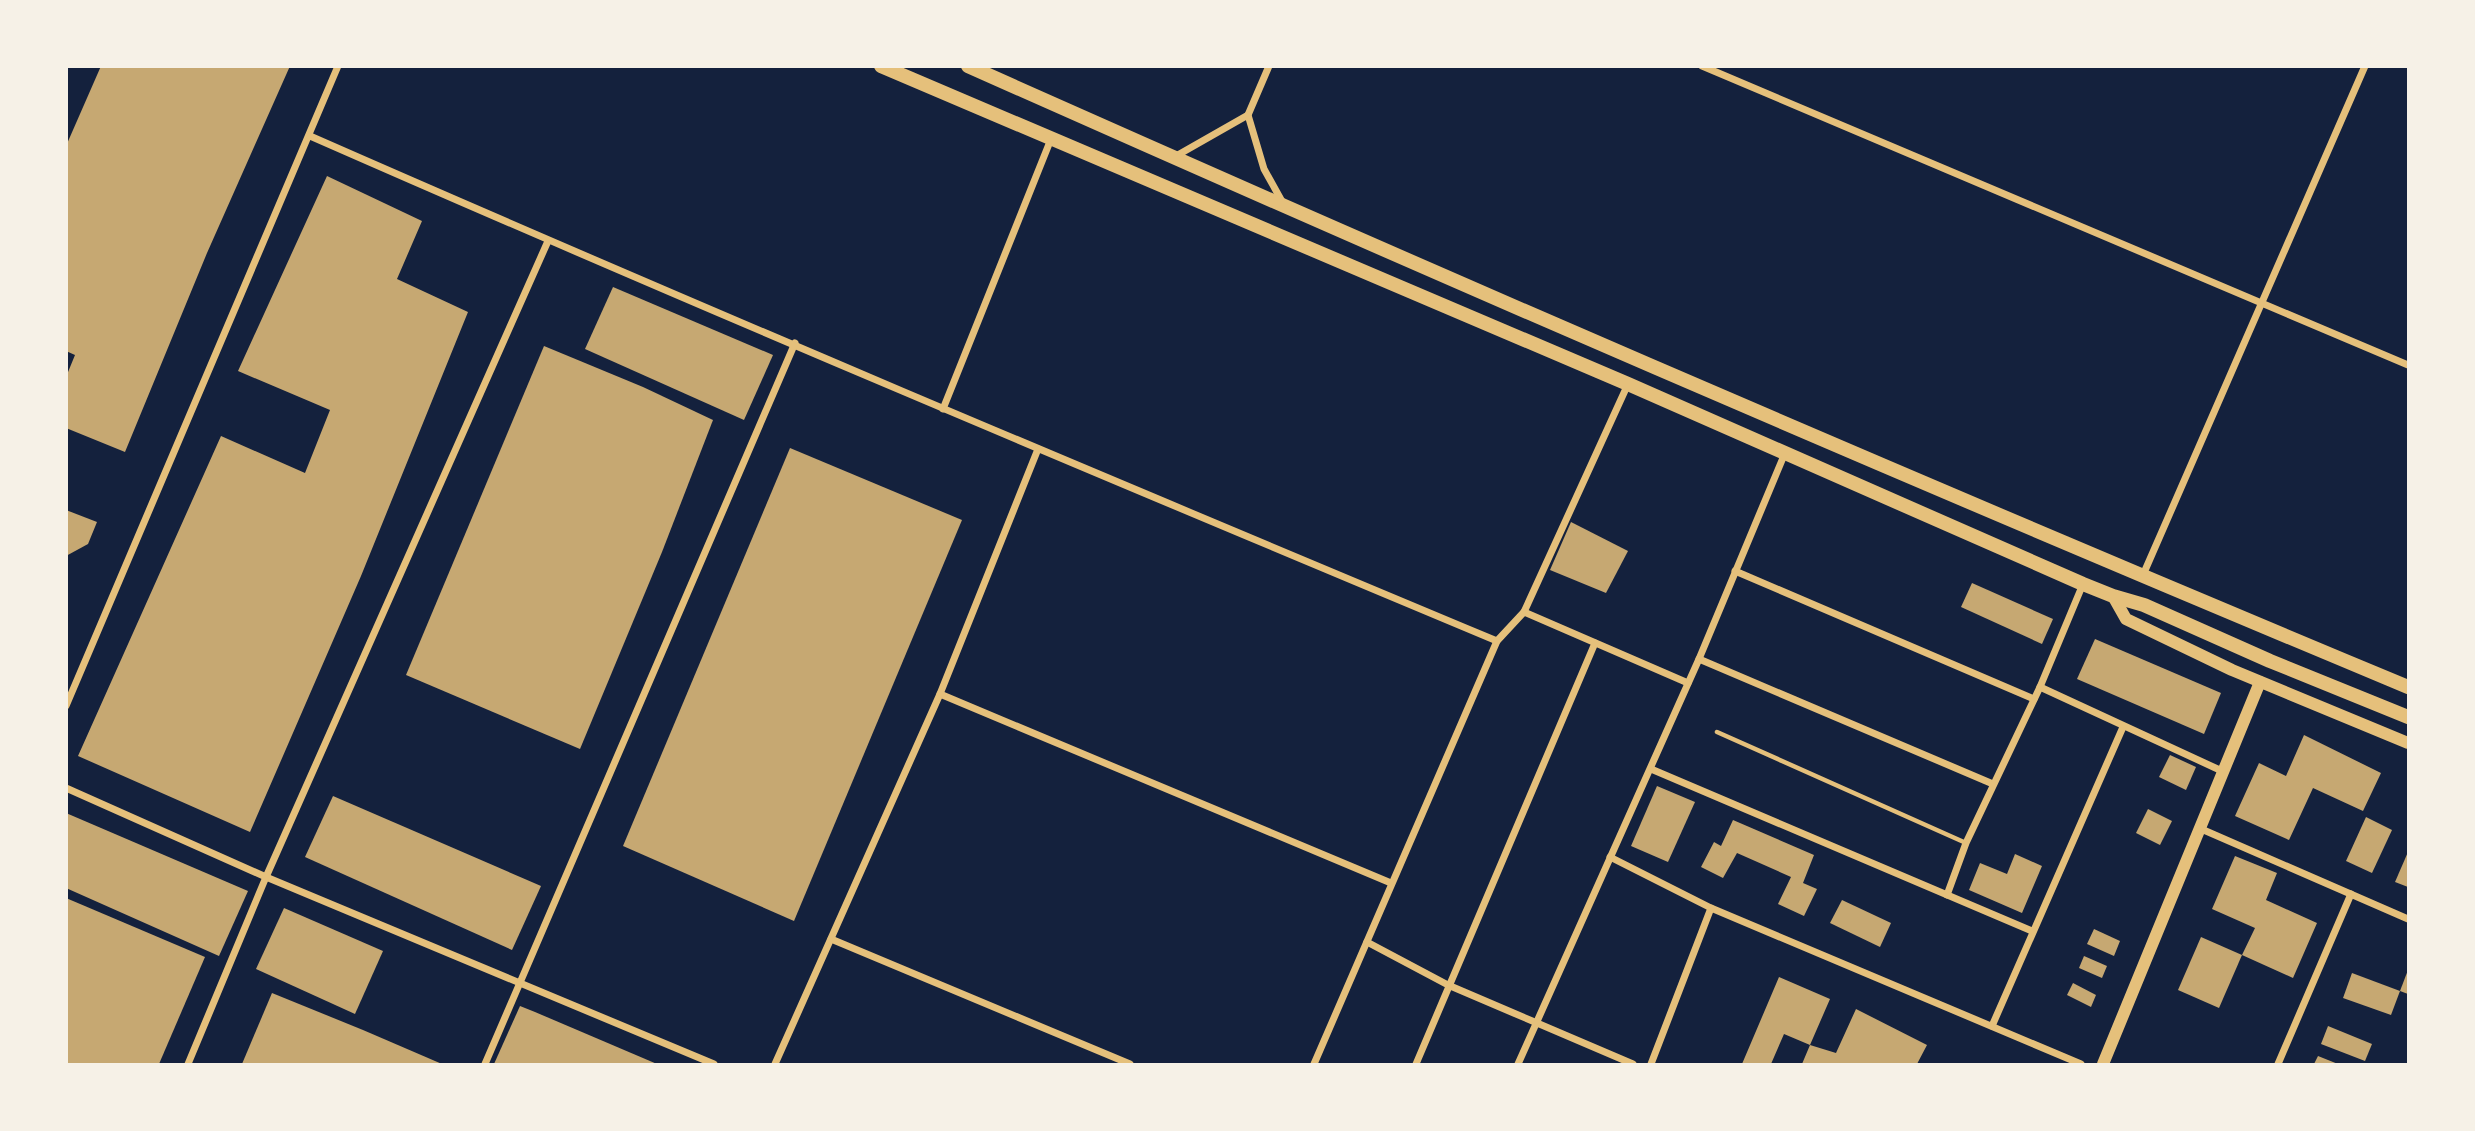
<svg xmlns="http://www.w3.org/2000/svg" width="2475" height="1131" font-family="Cabin,sans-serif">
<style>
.building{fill:#c6a872}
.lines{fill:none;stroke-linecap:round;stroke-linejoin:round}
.service{stroke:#e5c07b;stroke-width:4.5}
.minor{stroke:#e5c07b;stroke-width:7}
.tertiary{stroke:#e5c07b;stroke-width:12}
.secondary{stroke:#e5c07b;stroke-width:14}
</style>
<rect width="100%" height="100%" fill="#14213d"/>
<g class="building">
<polygon points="101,66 290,66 207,253 125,452 66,428 66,377 75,355 66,351 66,146"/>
<polygon points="327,176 422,221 397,279 468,312 361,576 250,832 78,756 221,436 305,473 330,410 238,371"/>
<polygon points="613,287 773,355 744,420 585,349"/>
<polygon points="544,346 643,387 713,420 662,552 580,749 406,675"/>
<polygon points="790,448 962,520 794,921 623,846"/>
<polygon points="66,510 97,522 88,544 66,556"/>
<polygon points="1571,522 1628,551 1606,593 1550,570"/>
<polygon points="1972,583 2053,619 2042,644 1961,607"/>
<polygon points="2095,639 2221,693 2204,734 2077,679"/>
<polygon points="2304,735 2381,773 2363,811 2313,788 2289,840 2235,816 2259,763 2286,776"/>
<polygon points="2170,755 2196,767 2186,790 2159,777"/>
<polygon points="1657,786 1695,802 1668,862 1631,846"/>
<polygon points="333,796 541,886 512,950 305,857"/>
<polygon points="2148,809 2172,821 2160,845 2136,833"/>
<polygon points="66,813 248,891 219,956 66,888"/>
<polygon points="2366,817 2392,830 2372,873 2346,861"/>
<polygon points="1733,820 1814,855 1803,883 1817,889 1804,916 1778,904 1791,877 1737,853 1723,878 1701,867 1714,842 1721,846"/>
<polygon points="2408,852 2408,887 2395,882"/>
<polygon points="2015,854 2042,866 2022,913 1969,890 1980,863 2007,874"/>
<polygon points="2235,856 2277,873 2266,900 2317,923 2293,978 2242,955 2255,928 2212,909"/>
<polygon points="66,898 205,957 159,1064 66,1064"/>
<polygon points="1842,900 1891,923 1880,947 1830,923"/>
<polygon points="284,908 383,951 355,1014 256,969"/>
<polygon points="2094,929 2120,941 2114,956 2087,944"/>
<polygon points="2201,937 2242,955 2219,1008 2178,990"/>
<polygon points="2084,956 2107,966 2102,978 2079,968"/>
<polygon points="2408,970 2408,994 2400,991"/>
<polygon points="2352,973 2400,991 2391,1015 2343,998"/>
<polygon points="1779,977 1830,999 1810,1045 1784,1034 1771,1064 1742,1064"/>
<polygon points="2073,983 2096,995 2091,1007 2067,995"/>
<polygon points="272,993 363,1030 442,1064 242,1064"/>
<polygon points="520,1006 535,1012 657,1064 494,1064"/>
<polygon points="1856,1009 1927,1045 1917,1064 1802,1064 1810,1045 1836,1053"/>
<polygon points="2328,1026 2372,1044 2365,1061 2321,1044"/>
<polygon points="2318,1056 2338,1064 2314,1064"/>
</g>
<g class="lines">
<polyline class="service" points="1717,732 1966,843"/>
<g class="minor">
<polyline points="1269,66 1248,115 1264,169 1284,205"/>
<polyline points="1702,66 2408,365"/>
<path d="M310,136C704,309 1100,475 1497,641"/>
<polyline points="1176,156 1248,115"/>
<polyline points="943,409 1051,139"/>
<polyline points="1735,571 2034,699"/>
<polyline points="2143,575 2365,66"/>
<polyline points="1524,612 1688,683"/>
<polyline points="1699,659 1993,784"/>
<polyline points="2040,687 2222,771"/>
<polyline points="940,694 1391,883"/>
<polyline points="66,706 338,66"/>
<polyline points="1651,769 2032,931"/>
<polyline points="66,788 266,877 714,1064"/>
<polyline points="2199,828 2408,919"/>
<polyline points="1610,857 1711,908 2081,1064"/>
<polyline points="1947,895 1966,843 2040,687 2083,584"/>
<polyline points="831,939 1130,1064"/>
<polyline points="1367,942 1448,985 1633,1064"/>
<polyline points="1992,1026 2123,727"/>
<polyline points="188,1064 266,877 548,241"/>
<polyline points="485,1064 795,343"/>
<polyline points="775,1064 940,694 1038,449"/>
<polyline points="1314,1064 1497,641 1524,612 1628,384"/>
<polyline points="1416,1064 1595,643"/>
<polyline points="1518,1064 1699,659 1785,453"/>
<polyline points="1651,1064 1711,908"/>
<polyline points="2278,1064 2351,894"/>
</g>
<g class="tertiary">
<polyline points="2113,596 2126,619 2232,670 2408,743"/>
<polyline points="2103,1064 2260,682"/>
</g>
<g class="secondary">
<polyline points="881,66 1628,384 2083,584 2113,596 2144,605 2270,661 2408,717"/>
<path d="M968,66C1446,279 1926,486 2408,687"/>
</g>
</g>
<rect width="2475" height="1131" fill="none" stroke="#f6f1e7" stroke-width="136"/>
</svg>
